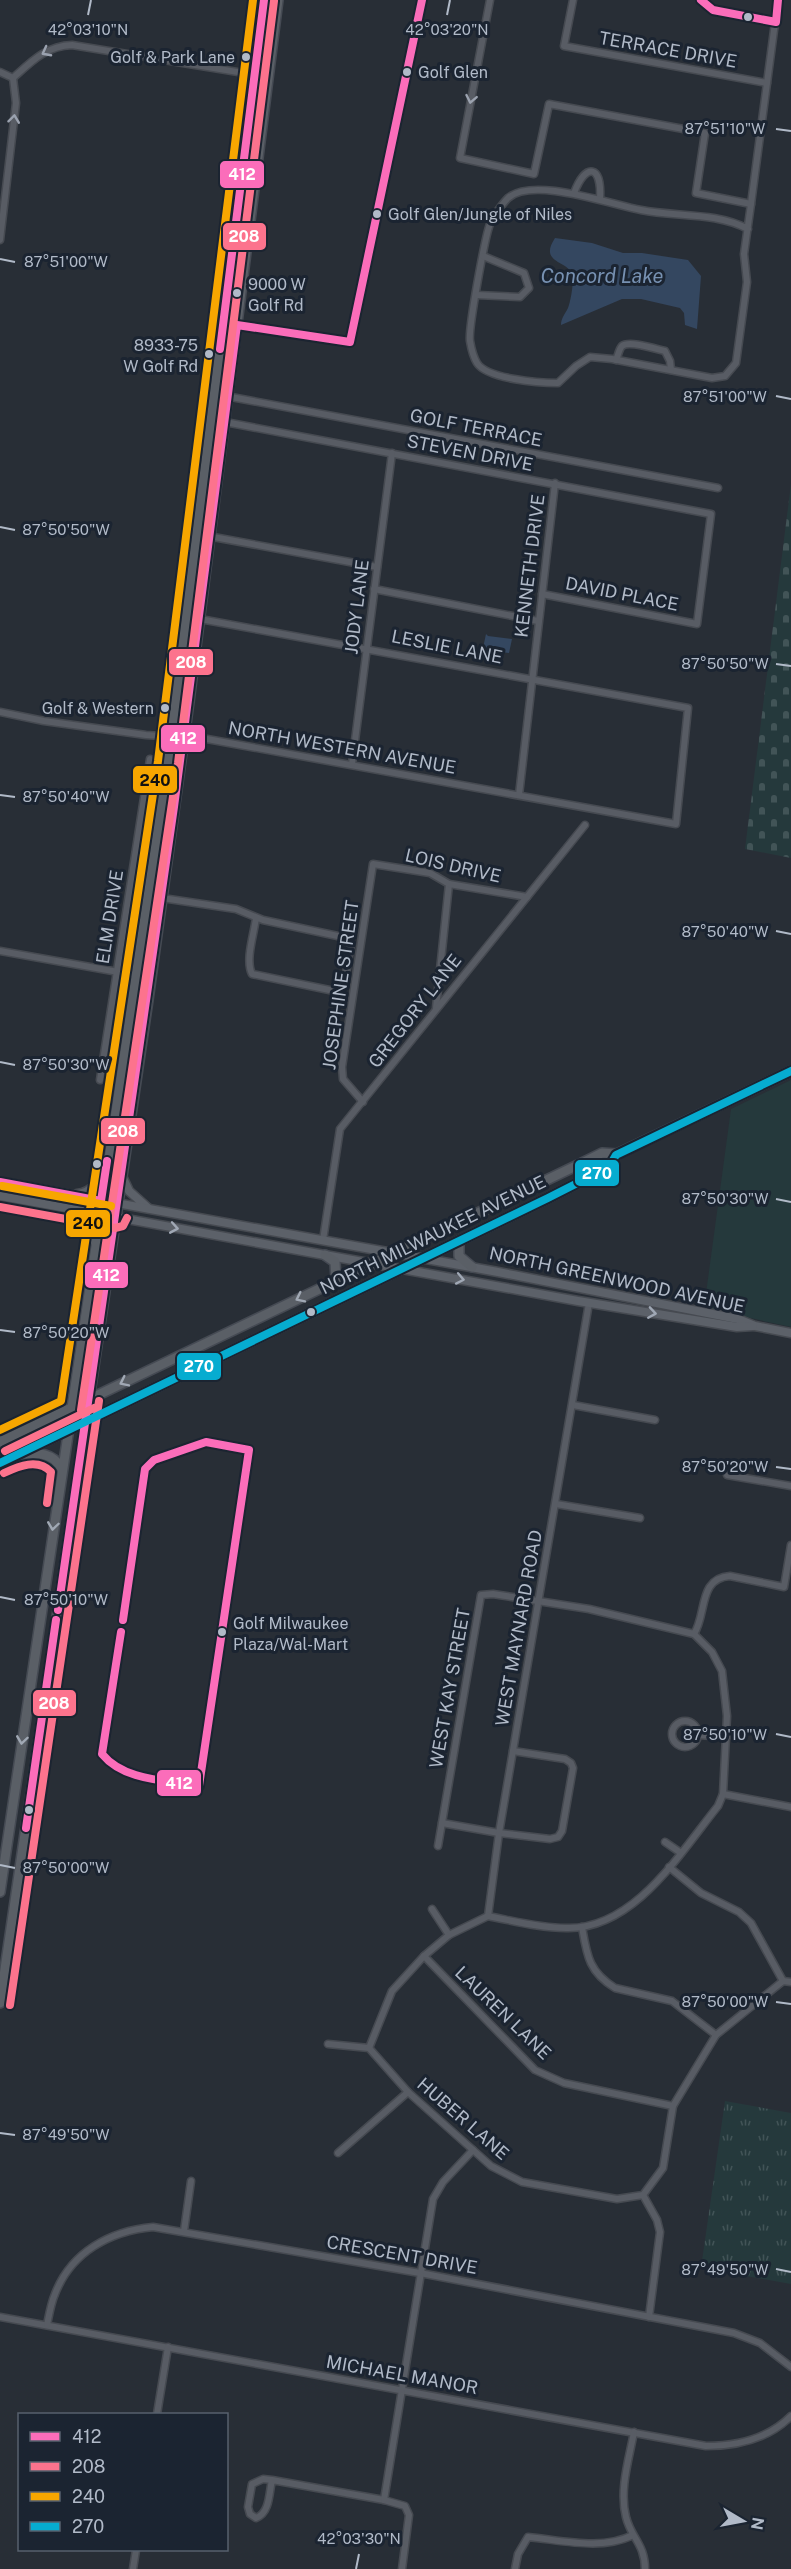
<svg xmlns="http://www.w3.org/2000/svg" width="791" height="2569" font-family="'Public Sans',sans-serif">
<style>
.grass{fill:#25393c}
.cemetery{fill:url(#cemetery-stones)}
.park{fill:url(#park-tufts)}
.water{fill:#344760}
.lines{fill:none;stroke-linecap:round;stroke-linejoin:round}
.minor-casing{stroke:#464a51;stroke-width:9}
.secondary-casing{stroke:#464a51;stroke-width:11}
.primary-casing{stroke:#454a53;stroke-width:12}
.minor{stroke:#585c64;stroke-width:6}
.secondary{stroke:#5c6169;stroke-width:8}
.primary{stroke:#5a5f66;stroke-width:9}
.bus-1-casing{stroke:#1b2431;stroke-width:12}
.bus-2-casing{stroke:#1b2431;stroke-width:12}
.bus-3-casing{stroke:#1b2431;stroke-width:12}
.bus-4-casing{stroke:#1b2431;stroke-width:12}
.bus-1{stroke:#fb6dba;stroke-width:8}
.bus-2{stroke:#fc738d;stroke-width:8}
.bus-3{stroke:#f7a600;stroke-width:8}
.bus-4{stroke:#06acd0;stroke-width:8}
.oneway{stroke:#9ba2af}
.oneway2{stroke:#a0a8b5}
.oneway3{stroke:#a0a8b4}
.ticks{fill:none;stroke:#b1bac8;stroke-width:2}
.bus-dot{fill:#b1bac8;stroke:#1b2431;stroke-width:2}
.labels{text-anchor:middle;stroke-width:6;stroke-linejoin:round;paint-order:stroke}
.bus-label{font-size:16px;fill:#b1bac8;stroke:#1b2431;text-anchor:start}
.street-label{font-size:18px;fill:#b1bac8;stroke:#1b2431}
.water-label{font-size:20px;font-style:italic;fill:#7791b2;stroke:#1b2431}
.ticks-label{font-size:15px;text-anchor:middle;fill:#b1bac8;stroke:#1b2431;stroke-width:6;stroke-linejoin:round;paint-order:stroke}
.line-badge{stroke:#1b2431;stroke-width:2}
.badge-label{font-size:16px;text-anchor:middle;font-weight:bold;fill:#fff}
.pale-badge-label{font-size:16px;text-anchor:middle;font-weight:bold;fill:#111}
</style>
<defs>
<pattern id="cemetery-stones" width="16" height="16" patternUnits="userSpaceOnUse" patternTransform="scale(1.5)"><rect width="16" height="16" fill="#25393c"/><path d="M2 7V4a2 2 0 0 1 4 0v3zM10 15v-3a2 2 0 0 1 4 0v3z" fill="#425457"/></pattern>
<pattern id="park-tufts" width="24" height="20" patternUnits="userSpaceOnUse" patternTransform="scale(1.5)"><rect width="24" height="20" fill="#25393c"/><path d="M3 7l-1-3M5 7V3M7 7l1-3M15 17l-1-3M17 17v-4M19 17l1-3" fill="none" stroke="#425457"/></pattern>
</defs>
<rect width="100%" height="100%" fill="#282e36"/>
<polygon class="grass" points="791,1080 791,1327 704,1308 731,1109"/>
<polygon class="cemetery" points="791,484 791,858 745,849"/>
<polygon class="park" points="725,2101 791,2113 791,2284 701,2268"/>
<g class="water">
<path d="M555,238L592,243L623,253H642L688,260L701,276L697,329L685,325L684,313L680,308L641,299H622L561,325C561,318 565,314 568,308C571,300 574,282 572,275C569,260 538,264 555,238Z"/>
<polygon points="486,634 488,636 512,639 509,653 501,652 499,662 488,660 490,649 483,648"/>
</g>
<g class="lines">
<g class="minor-casing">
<g id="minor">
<polyline points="490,0 460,158 534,174 549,104 705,133 696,193 751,204"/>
<polyline points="573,0 564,46 767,83"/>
<polyline points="701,0 713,10 776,22"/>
<polyline points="0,72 13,78"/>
<path d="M13,78C32,61 46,46 72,45L268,77"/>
<path d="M574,193C586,162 602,165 600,199"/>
<path d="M748,229C716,212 676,217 641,210C612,205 533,176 508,198C502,204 493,217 490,224C485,237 468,329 470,341C471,347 474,358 477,363C487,379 539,383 558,383L576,366L590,357L612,359L712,378L725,376L736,363L747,282L744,254L751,204L778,0"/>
<polyline points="0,240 16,103 13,78"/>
<polyline points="477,295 520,297 529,288 524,273 483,256"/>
<path d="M616,360C618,356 619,349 622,346C629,340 656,349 665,351L670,361L671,370"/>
<polyline points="215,394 718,488"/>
<polyline points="225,422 711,514 697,624 542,594"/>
<polyline points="197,534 377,567"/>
<polyline points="374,589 538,621"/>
<polyline points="0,712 44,721 146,735 207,739 676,824 688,708 200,619"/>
<polyline points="352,764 392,453"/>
<polyline points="519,795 555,483"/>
<path d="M162,898L236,909L263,920L347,938L351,944L344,985L339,992L252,974C245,960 254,934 256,918"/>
<polyline points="0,951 152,978"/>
<polyline points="436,1008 449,884"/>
<polyline points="100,1080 150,759"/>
<polyline points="363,1102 343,1079 342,1067 373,864 430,873 449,884 527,897"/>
<polyline points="323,1240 340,1129 585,825"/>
<polyline points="573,1405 655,1420"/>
<polyline points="727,1475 791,1486"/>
<polyline points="556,1504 640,1518"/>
<path d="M694,1634C707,1614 698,1578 730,1576L784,1587L791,1545"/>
<circle cx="685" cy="1734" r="13"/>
<polyline points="698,1735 727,1737"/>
<polyline points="723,1794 791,1807"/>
<polyline points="442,1823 499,1833 550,1839 558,1837 562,1831 573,1768 571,1763 565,1759 513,1751"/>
<polyline points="665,1842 681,1853"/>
<path d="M438,1846L481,1595L493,1594L589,1609L694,1634L712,1652L722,1671L727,1716L723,1794L718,1806C680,1853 634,1930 566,1928C540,1928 514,1921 488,1916"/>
<polyline points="669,1867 701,1893 739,1912 751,1923 783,1981"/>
<polyline points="432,1909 449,1935"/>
<polyline points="488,1916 499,1833 589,1303"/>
<path d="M582,1927C587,1956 589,1972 615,1988L672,2001L716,2035"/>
<polyline points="424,1956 535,2070 564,2083 673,2106"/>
<polyline points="328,2044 369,2048 408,2092 491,2166 522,2182 617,2199 643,2195 663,2168 673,2106 716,2035 783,1981 791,1982"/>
<polyline points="369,2048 392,1991 424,1956 449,1935 488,1916"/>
<polyline points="338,2153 408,2092"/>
<polyline points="643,2195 657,2220 660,2232 649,2317"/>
<polyline points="184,2231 191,2181"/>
<path d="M0,2317L706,2446C738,2446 768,2439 791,2416"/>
<path d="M47,2325C49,2315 51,2303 55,2294C71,2252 110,2231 153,2227L420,2273L734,2333L760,2343L791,2367"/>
<polyline points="157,2414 168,2347"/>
<path d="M634,2432C629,2459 619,2490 626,2517C631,2538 645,2544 645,2569"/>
<path d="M272,2480L263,2479L252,2484L248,2507L250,2514L256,2518C270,2513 269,2493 272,2480L384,2500L405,2506L409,2515L402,2569"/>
<polyline points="384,2500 433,2199 443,2182 473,2150"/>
<polyline points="133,2569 136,2550"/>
<path d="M515,2569L518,2554L528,2537C561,2540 602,2551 633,2535"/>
</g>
</g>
<g class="secondary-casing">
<g id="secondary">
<polyline points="122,1176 129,1191 148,1208"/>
<polyline points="0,1182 498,1272 738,1319 755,1326 791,1333"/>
<path d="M77,1194C97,1192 100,1175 107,1159"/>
<polyline points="0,1196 578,1301 737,1327 753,1326"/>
<path d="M77,1211C88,1219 92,1229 95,1242"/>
</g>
</g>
<g class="primary-casing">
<g id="primary">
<polyline points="459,1241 459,1256 472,1267"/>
<polyline points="325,1255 335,1262 336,1280"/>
<polyline points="0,1442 582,1163 602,1153 617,1154 791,1071"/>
<path d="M22,1454C38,1453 53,1452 62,1469"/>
<polyline points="0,1463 548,1198 609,1167 616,1155"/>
<polyline points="0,1892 168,762 264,0"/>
<polyline points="0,2003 148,1000 189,702 278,0"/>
</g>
</g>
<use href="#minor" class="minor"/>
<use href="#secondary" class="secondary"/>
<use href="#primary" class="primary"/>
<g class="bus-1-casing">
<g id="bus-1">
<polyline points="701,0 713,10 776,22 778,0"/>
<polyline points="220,349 264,0"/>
<polyline points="0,1182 101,1201 107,1161"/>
<polyline points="58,1610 174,807 237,325 350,342 422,0"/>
<path d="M121,1632L102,1754C124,1781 166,1780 199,1786L249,1450L206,1442L154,1460L145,1469L123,1620"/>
<polyline points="26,1828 56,1620"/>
</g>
</g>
<g class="bus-2-casing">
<g id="bus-2">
<polyline points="0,1207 115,1228 123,1226 127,1218"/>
<polyline points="81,1410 178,763 274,1"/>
<polyline points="5,1451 94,1408"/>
<path d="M4,1473C19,1466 38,1458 51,1472L47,1503"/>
<polyline points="10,2005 99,1401"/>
</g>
</g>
<g class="bus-3-casing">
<g id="bus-3">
<polyline points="2,1186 111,1206"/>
<polyline points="0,1430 61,1401 158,761 253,0"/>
</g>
</g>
<g class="bus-4-casing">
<polyline id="bus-4" points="0,1463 548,1198 609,1167 616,1155 791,1071"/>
</g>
<use href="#bus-1" class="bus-1"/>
<use href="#bus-2" class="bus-2"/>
<use href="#bus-3" class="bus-3"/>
<use href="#bus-4" class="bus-4"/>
</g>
<defs><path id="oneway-chevron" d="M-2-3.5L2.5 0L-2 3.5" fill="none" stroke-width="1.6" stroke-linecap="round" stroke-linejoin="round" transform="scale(1.5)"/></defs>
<g class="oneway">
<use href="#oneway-chevron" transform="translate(46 52) rotate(152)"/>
<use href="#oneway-chevron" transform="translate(471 99) rotate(101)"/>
<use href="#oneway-chevron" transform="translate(14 119) rotate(-83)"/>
</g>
<g class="oneway2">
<use href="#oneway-chevron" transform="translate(174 1228) rotate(10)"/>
<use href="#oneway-chevron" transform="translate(460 1279) rotate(11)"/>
<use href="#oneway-chevron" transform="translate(652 1313) rotate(9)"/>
</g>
<g class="oneway3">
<use href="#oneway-chevron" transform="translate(300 1298) rotate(154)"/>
<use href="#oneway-chevron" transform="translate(124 1382) rotate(154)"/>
<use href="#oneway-chevron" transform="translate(53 1526) rotate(98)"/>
<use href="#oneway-chevron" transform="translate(22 1740) rotate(98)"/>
</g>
<path class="ticks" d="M88,15L91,0M447,15L450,0M776,129L791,131M0,259L15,262M776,396L791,399M0,527L15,530M776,664L791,666M0,795L15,797M776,931L791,934M0,1062L15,1065M776,1199L791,1202M0,1330L15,1332M776,1467L791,1469M0,1597L15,1600M776,1734L791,1737M0,1865L15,1868M776,2002L791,2004M0,2133L15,2135M776,2269L791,2272M356,2569L359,2554"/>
<g class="bus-dot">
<circle cx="748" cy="17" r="5"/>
<circle cx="246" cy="57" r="5"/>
<circle cx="407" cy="72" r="5"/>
<circle cx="377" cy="214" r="5"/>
<circle cx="237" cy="293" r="5"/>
<circle cx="209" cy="354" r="5"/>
<circle cx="165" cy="708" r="5"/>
<circle cx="97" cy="1164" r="5"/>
<circle cx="311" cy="1312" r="5"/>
<circle cx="222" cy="1632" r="5"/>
<circle cx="29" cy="1810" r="5"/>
</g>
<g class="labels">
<g class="bus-label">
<text x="235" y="63" text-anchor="end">Golf &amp; Park Lane</text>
<text x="418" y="78">Golf Glen</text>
<text x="388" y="220">Golf Glen/Jungle of Niles</text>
<text x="248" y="290">9000 W<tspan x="248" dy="21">Golf Rd</tspan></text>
<text x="198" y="351" text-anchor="end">8933-75<tspan x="198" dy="21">W Golf Rd</tspan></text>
<text x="154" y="714" text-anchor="end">Golf &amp; Western</text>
<text x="233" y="1629">Golf Milwaukee<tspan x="233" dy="21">Plaza/Wal-Mart</tspan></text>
</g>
<g class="street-label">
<text transform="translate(668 50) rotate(10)" y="6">TERRACE DRIVE</text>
<text transform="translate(476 428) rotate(11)" y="6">GOLF TERRACE</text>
<text transform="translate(470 453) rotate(11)" y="6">STEVEN DRIVE</text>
<text transform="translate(530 566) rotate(-83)" y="6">KENNETH DRIVE</text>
<text transform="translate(622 594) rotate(11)" y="6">DAVID PLACE</text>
<text transform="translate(357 607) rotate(-83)" y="6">JODY LANE</text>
<text transform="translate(447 647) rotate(11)" y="6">LESLIE LANE</text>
<text transform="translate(342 748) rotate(10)" y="6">NORTH WESTERN AVENUE</text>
<text transform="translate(453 866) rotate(13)" y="6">LOIS DRIVE</text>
<text transform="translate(110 917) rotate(-81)" y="6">ELM DRIVE</text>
<text transform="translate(341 985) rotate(-82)" y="6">JOSEPHINE STREET</text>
<text transform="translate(415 1011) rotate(-52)" y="6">GREGORY LANE</text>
<text transform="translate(433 1235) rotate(-26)" y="6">NORTH MILWAUKEE AVENUE</text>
<text transform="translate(617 1280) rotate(12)" y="6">NORTH GREENWOOD AVENUE</text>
<text transform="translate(519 1628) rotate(-80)" y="6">WEST MAYNARD ROAD</text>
<text transform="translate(450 1688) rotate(-80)" y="6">WEST KAY STREET</text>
<text transform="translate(503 2013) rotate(44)" y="6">LAUREN LANE</text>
<text transform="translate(463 2119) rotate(41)" y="6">HUBER LANE</text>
<text transform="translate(402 2255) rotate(10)" y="6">CRESCENT DRIVE</text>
<text transform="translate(402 2375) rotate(10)" y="6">MICHAEL MANOR</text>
</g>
<g class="water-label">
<text x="602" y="283">Concord Lake</text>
</g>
</g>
<g class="ticks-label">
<text x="447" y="35">42°03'20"N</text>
<text x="88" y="35">42°03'10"N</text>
<text x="725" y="134">87°51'10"W</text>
<text x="66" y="267">87°51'00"W</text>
<text x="725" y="402">87°51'00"W</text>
<text x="66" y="535">87°50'50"W</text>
<text x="725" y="669">87°50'50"W</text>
<text x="66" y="802">87°50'40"W</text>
<text x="725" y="937">87°50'40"W</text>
<text x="66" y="1070">87°50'30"W</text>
<text x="725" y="1204">87°50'30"W</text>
<text x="66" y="1338">87°50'20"W</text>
<text x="725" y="1472">87°50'20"W</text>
<text x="66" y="1605">87°50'10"W</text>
<text x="725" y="1740">87°50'10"W</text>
<text x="66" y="1873">87°50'00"W</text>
<text x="725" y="2007">87°50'00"W</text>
<text x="66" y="2140">87°49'50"W</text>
<text x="725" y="2275">87°49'50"W</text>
<text x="359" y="2544">42°03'30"N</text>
</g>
<g class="line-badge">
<rect x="219" y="160" width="46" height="29" rx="6" fill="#fb6dba"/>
<rect x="222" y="222" width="45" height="29" rx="6" fill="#fc738d"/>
<rect x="168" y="648" width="46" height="28" rx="6" fill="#fc738d"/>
<rect x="160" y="724" width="46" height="29" rx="6" fill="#fb6dba"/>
<rect x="132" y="765" width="46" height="29" rx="6" fill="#f7a600"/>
<rect x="100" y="1117" width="46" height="28" rx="6" fill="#fc738d"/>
<rect x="574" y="1159" width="46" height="28" rx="6" fill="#06acd0"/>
<rect x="65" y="1209" width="46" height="29" rx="6" fill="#f7a600"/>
<rect x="84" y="1261" width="45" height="28" rx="6" fill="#fb6dba"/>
<rect x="176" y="1352" width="46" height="29" rx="6" fill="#06acd0"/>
<rect x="32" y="1689" width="45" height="28" rx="6" fill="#fc738d"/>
<rect x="156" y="1769" width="46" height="28" rx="6" fill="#fb6dba"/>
</g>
<g class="badge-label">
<text x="242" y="180">412</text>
<text x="244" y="242">208</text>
<text x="191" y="668">208</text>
<text x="183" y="744">412</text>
<text x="123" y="1137">208</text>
<text x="597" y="1179">270</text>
<text x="106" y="1281">412</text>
<text x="199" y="1372">270</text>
<text x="54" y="1709">208</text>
<text x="179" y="1789">412</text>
</g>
<g class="pale-badge-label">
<text x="155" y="786">240</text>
<text x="88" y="1229">240</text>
</g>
<rect x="18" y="2413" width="210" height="138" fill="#1b2431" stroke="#57606d" stroke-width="1.5"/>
<rect x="30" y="2432" width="30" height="9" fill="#fb6dba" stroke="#57606d" stroke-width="1.5"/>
<text x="72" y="2443" font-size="18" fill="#b1bac8">412</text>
<rect x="30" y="2462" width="30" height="9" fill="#fc738d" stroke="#57606d" stroke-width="1.5"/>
<text x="72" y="2473" font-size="18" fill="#b1bac8">208</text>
<rect x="30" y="2492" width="30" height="9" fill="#f7a600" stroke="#57606d" stroke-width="1.5"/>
<text x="72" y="2503" font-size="18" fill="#b1bac8">240</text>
<rect x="30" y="2522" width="30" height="9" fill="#06acd0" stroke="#57606d" stroke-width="1.5"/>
<text x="72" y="2533" font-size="18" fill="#b1bac8">270</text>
<g transform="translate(743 2521) rotate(100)" stroke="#1b2431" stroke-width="4.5" paint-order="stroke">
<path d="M0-4.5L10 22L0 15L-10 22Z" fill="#b1bac8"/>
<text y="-9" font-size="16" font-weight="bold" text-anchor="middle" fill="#b1bac8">N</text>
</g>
</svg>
